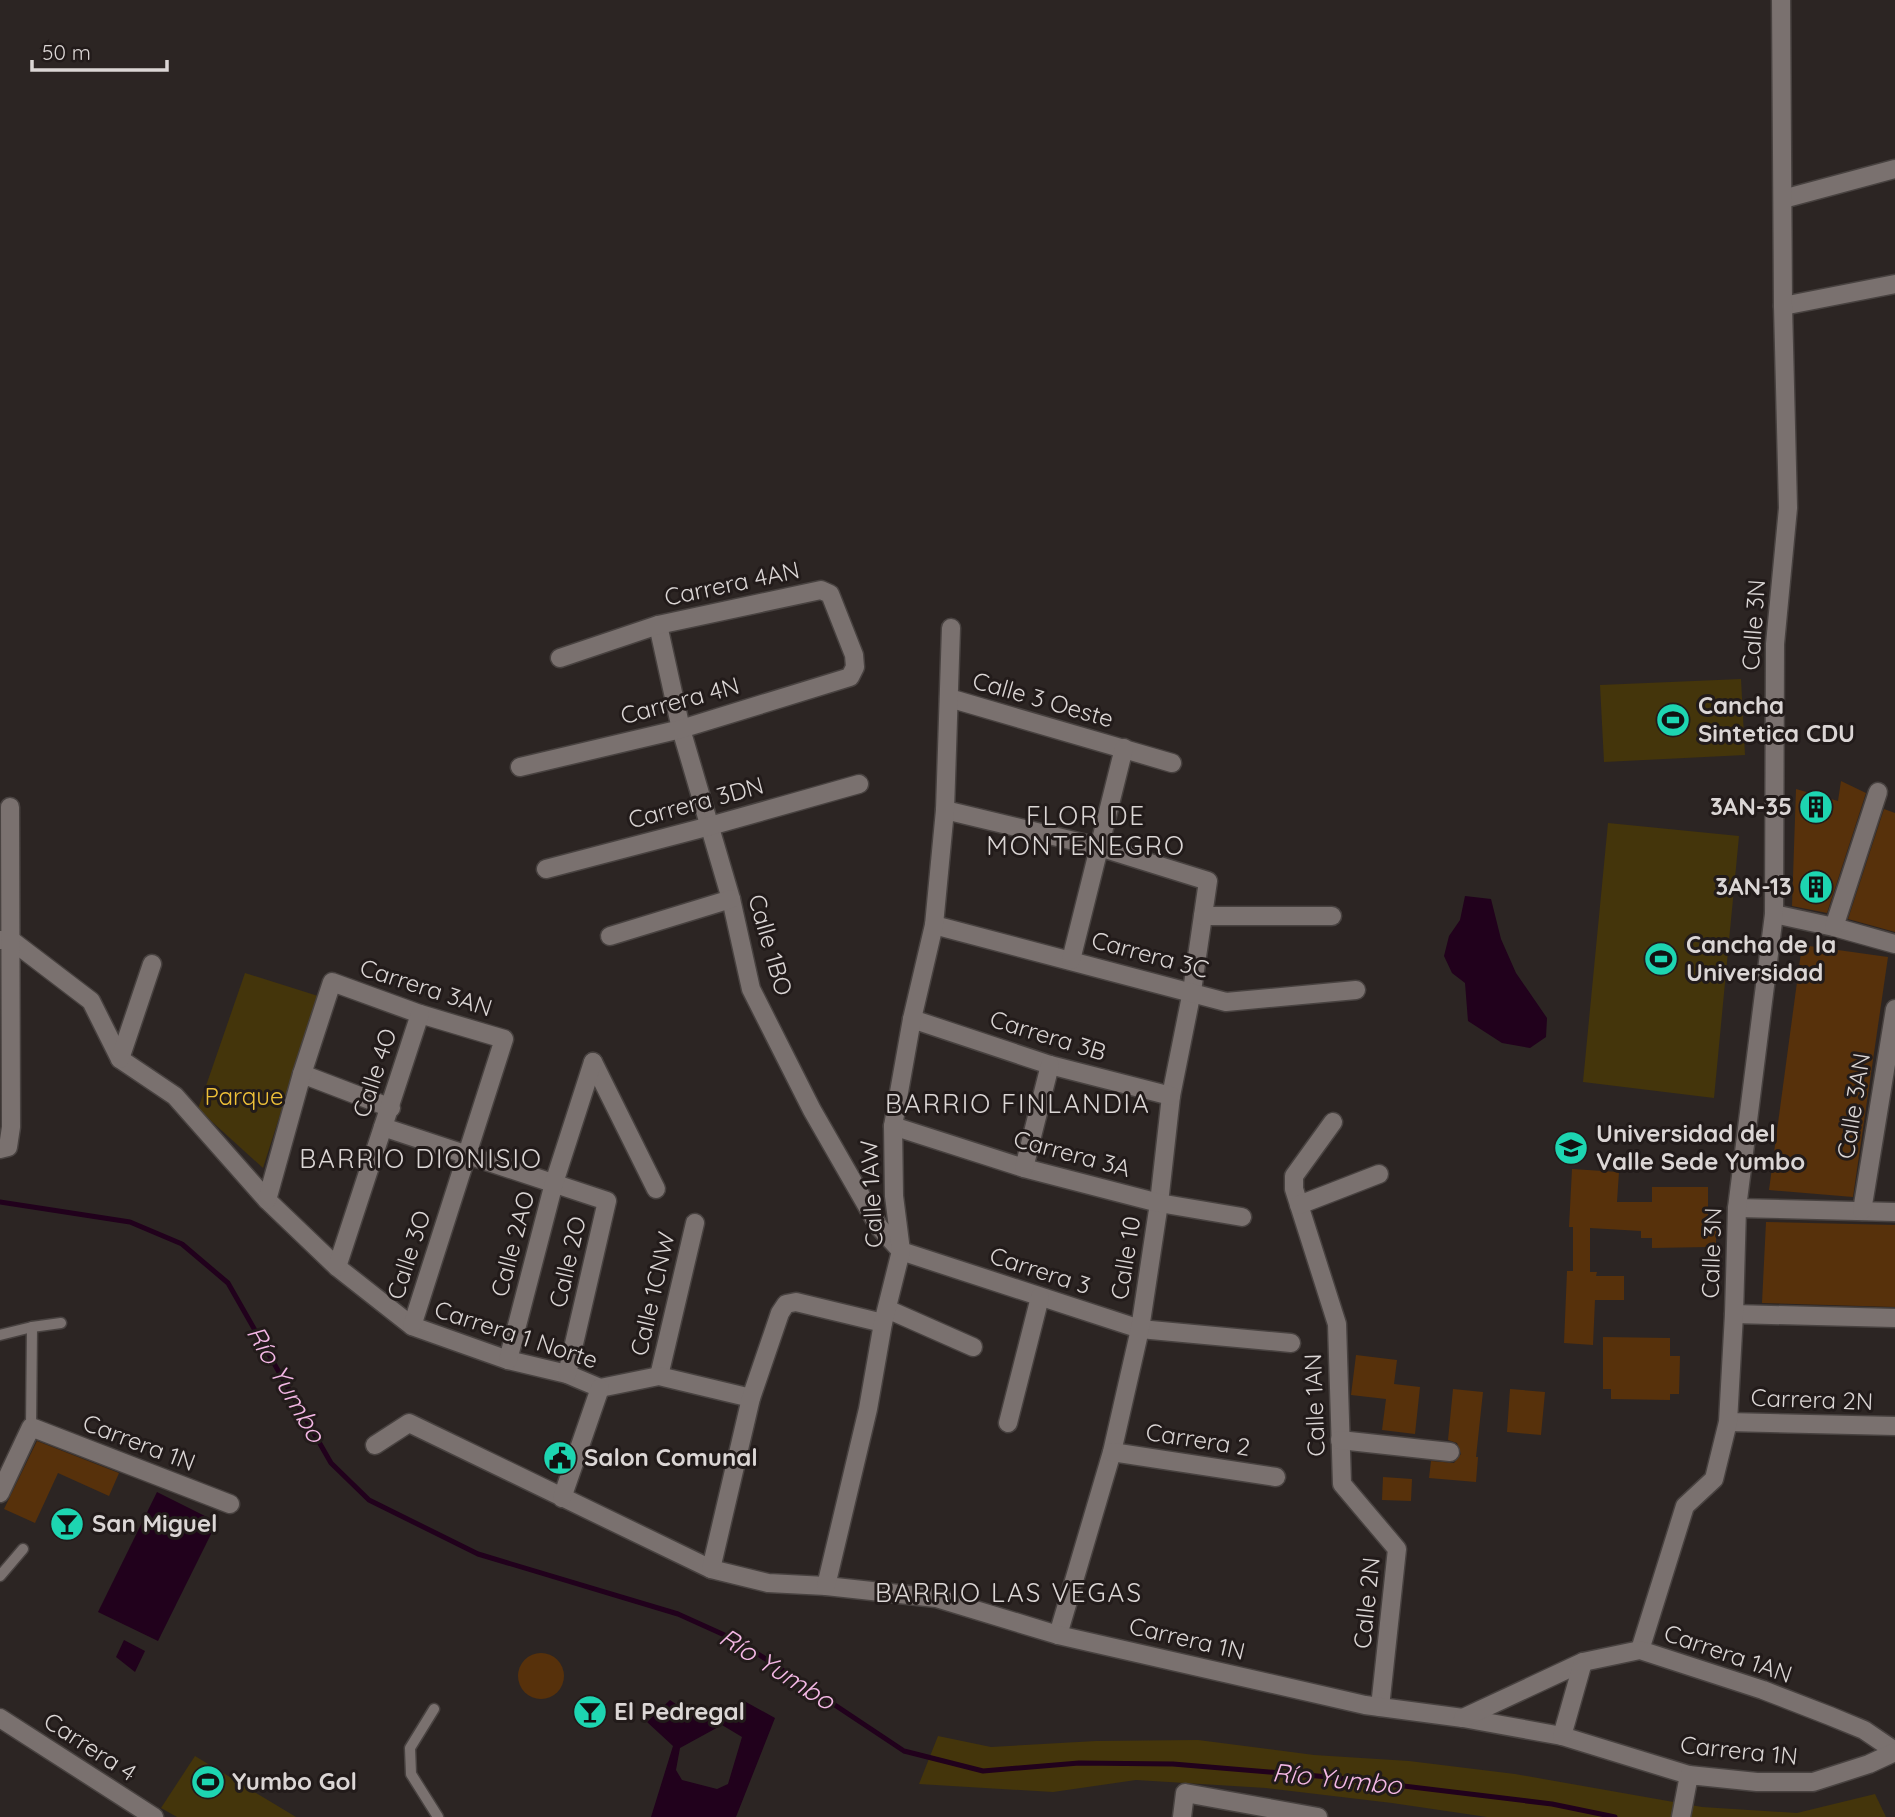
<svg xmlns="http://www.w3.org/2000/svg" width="1895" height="1817" font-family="Quicksand,sans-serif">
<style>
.green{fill:#44350b}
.water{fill:#21011c;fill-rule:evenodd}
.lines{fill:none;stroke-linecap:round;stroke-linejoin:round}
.stream{stroke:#21011c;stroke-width:5}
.building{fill:#57310b}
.lane-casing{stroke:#484240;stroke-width:13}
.street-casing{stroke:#484240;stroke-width:21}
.secondary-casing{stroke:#484240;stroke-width:21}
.lane{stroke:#7a716f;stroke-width:10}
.street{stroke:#7a716f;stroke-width:18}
.secondary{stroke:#7a716f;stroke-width:18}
.labels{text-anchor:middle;stroke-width:6;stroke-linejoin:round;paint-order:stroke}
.street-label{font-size:24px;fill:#dbd6d5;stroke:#221b1a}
.poi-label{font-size:24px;font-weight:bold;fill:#dbd6d5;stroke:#221b1a;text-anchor:start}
.park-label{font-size:24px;fill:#eec038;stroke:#221b1a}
.neighbourhood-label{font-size:26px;letter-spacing:2px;fill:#dbd6d5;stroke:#221b1a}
.water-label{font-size:26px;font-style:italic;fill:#f4b7e5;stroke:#221b1a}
</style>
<rect width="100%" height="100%" fill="#2c2523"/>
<g class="green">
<polygon points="1741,679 1745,755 1604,762 1600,685"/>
<polygon points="1608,823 1739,836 1714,1098 1583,1082"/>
<polygon points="245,973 318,996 263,1168 198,1109"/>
<polygon points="938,1736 991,1747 1096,1741 1198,1740 1314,1755 1409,1761 1515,1774 1702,1807 1797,1813 1875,1794 1886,1817 1487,1817 1392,1803 1266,1788 1136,1780 1053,1792 919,1784"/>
<polygon points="195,1756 296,1817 177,1817 161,1808"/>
</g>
<g class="water">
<polygon points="1465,896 1491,899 1501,939 1516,973 1547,1018 1546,1037 1530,1048 1502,1043 1468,1021 1465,983 1452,973 1444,956 1449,936 1460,920"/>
<polygon points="157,1492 217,1522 158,1641 98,1612"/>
<polygon points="124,1640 145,1651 135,1672 116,1657"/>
<path d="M670,1700L702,1722L746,1702L775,1718L736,1817H651L673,1746L647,1722ZM722,1725L742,1737L728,1784L717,1789L682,1780L676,1770L680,1748Z"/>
</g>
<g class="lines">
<polyline class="stream" points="0,1202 130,1222 182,1244 228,1283 331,1463 369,1500 478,1554 678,1614 740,1642 904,1751 983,1771 1079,1763 1173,1764 1329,1777 1552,1804 1615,1817"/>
</g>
<g class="building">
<polygon points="1841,781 1866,793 1827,913 1792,906 1796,789 1838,801"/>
<polygon points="1884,809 1895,813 1895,932 1848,919"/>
<polygon points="1802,945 1888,957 1853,1197 1769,1190"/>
<polygon points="1572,1169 1619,1172 1617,1202 1652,1202 1652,1187 1708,1187 1708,1220 1716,1220 1716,1244 1708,1245 1708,1247 1652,1248 1652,1238 1641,1238 1641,1231 1590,1228 1590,1272 1597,1272 1596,1276 1624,1276 1624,1300 1595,1300 1593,1345 1564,1343 1567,1271 1573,1271 1573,1227 1569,1227"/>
<polygon points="1766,1222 1895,1225 1895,1307 1762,1303"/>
<polygon points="1603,1337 1670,1338 1670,1356 1680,1356 1679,1394 1670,1394 1670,1400 1611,1399 1611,1389 1603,1389"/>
<polygon points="1356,1355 1397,1360 1394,1384 1420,1387 1415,1434 1382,1430 1386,1399 1351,1395"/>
<polygon points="1453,1389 1483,1392 1476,1457 1478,1457 1476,1482 1429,1478 1431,1461 1454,1463 1461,1454 1457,1443 1448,1440"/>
<polygon points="1510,1389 1545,1392 1541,1435 1507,1432"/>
<polygon points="37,1441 119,1473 109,1496 58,1473 35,1523 4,1509"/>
<polygon points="1383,1477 1412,1479 1411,1501 1382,1500"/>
<circle cx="541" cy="1676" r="23"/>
</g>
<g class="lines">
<g class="lane-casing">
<g id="lane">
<polyline points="0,1335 32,1327 61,1323"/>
<polyline points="31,1427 32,1327"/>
<polyline points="0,1576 23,1549"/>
<polyline points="434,1709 410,1748 411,1774 438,1817"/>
</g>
</g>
<g class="street-casing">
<g id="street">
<polyline points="1783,199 1895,169"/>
<polyline points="1783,306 1895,284"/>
<polyline points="658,625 681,729 731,899 751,989 812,1110 879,1227 901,1251 1140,1329 1291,1343"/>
<polyline points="949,698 1172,763"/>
<polyline points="520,767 681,729 850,677 855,667 854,655 830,594 821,590 658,625 560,658"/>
<polyline points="945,810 1099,847 1208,881 1192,991 1171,1096 1159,1203 1140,1329 1112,1452 1058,1635"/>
<polyline points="546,869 710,826 859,784"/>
<polyline points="1774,914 1834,927 1895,944"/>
<polyline points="1203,916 1332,916"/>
<polyline points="934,925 1226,1002 1356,990"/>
<polyline points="1834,927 1878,792"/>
<polyline points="610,936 731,899"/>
<polyline points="0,940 11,940 91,1001 120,1059 175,1096 267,1200 337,1267 412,1326 508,1360 567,1374 600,1388"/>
<polyline points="1071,960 1124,748"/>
<polyline points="912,1019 1050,1065 1171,1096"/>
<polyline points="120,1059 152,964"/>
<polyline points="593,1062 656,1189"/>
<polyline points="302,1074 391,1108"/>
<polyline points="1333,1122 1294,1176 1294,1189 1337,1324 1342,1484 1397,1549 1380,1707"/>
<polyline points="893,1126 1024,1168 1159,1203 1242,1217"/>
<polyline points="383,1127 607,1201 567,1374"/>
<polyline points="0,1149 8,1147 11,1127 10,807"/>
<polyline points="1024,1168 1050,1065"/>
<polyline points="267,1200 302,1074 332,982 420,1014 504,1039 412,1326"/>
<polyline points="1299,1205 1379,1174"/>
<polyline points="1737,1208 1895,1212"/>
<polyline points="1862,1211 1895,1009"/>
<polyline points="337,1267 420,1014"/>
<polyline points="887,1309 973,1347"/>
<polyline points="1734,1314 1895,1318"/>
<polyline points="508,1360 554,1183 593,1062"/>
<polyline points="659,1376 695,1223"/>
<polyline points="600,1388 659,1376 751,1398"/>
<polyline points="1728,1422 1895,1426"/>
<polyline points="1008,1423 1040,1297"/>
<polyline points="1340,1440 1450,1452"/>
<polyline points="375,1445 409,1423 711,1569 768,1583 826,1586 936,1598 1058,1635 1365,1705 1463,1718 1562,1736 1689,1775"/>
<polyline points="1112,1452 1276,1477"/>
<polyline points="0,1493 31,1427 230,1504"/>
<polyline points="562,1498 600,1388"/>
<polyline points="711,1569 751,1398 780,1313 786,1304 796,1302 883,1323"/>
<polyline points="826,1586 868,1409 883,1323 901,1251 894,1196 893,1126 912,1019 934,925 945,810 951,628"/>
<polyline points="1640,1650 1685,1506 1714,1479 1728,1422 1734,1314 1737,1208 1774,914 1775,644 1788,508 1783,306 1781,0"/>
<polyline points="1463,1718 1583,1662 1640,1650 1763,1690 1830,1716 1864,1730 1895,1751"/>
<polyline points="1562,1736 1583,1662"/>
<polyline points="1182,1817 1185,1793 1318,1817"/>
</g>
</g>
<g class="secondary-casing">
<g id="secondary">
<polyline points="0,1718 154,1817"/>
<polyline points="1681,1817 1689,1775 1757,1782 1813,1782 1869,1764 1895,1752"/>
</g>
</g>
<use href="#lane" class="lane"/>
<use href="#street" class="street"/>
<use href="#secondary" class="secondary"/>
</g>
<defs>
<g id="stadium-disc" transform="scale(1.75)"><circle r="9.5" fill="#1dd5b1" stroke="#221b1a"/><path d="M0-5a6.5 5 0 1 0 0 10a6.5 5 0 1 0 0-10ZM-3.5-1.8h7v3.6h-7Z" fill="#111"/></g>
<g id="building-disc" transform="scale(1.75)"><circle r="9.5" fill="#1dd5b1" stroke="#221b1a"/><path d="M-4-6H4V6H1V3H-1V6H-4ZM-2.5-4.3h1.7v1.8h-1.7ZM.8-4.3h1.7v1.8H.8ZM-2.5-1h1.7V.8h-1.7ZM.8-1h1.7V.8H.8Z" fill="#111"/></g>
<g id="university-disc" transform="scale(1.75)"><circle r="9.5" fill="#1dd5b1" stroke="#221b1a"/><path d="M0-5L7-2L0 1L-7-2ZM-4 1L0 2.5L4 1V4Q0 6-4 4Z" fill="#111"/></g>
<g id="civic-disc" transform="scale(1.75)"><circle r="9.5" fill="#1dd5b1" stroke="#221b1a"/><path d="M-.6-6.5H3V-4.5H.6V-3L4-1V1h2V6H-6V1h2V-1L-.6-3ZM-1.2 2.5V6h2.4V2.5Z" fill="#111"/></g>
<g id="bar-disc" transform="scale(1.75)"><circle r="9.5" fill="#1dd5b1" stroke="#221b1a"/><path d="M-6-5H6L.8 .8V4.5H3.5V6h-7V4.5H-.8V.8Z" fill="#111"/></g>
</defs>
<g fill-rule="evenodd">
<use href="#stadium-disc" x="1673" y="720"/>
<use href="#building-disc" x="1816" y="807"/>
<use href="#building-disc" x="1816" y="887"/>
<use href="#stadium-disc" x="1661" y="959"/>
<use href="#university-disc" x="1571" y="1148"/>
<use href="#civic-disc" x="560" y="1458"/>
<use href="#bar-disc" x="67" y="1524"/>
<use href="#bar-disc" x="590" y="1712"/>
<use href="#stadium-disc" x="208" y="1782"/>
</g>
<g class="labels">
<g class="street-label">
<text transform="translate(732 584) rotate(-12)" y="8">Carrera 4AN</text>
<text transform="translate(1754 625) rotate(-86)" y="8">Calle 3N</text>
<text transform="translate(1043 700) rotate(16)" y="8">Calle 3 Oeste</text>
<text transform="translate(680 701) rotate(-15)" y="8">Carrera 4N</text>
<text transform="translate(696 803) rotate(-15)" y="8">Carrera 3DN</text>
<text transform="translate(770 945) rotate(74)" y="8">Calle 1BO</text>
<text transform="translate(1150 955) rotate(15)" y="8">Carrera 3C</text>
<text transform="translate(426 988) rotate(18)" y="8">Carrera 3AN</text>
<text transform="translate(1048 1036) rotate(17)" y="8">Carrera 3B</text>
<text transform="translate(375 1073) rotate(-72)" y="8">Calle 4O</text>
<text transform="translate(1854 1106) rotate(-81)" y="8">Calle 3AN</text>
<text transform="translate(1072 1154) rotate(15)" y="8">Carrera 3A</text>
<text transform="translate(872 1194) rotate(-93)" y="8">Calle 1AW</text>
<text transform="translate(513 1244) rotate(-75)" y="8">Calle 2AO</text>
<text transform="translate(1712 1253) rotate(-88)" y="8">Calle 3N</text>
<text transform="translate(409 1255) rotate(-72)" y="8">Calle 3O</text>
<text transform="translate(1126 1258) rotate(-81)" y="8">Calle 10</text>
<text transform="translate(568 1262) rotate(-77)" y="8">Calle 2O</text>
<text transform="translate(1040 1271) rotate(18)" y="8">Carrera 3</text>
<text transform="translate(653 1294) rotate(-77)" y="8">Calle 1CNW</text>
<text transform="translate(516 1335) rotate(18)" y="8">Carrera 1 Norte</text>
<text transform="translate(1812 1400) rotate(2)" y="8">Carrera 2N</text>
<text transform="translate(1315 1405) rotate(-92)" y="8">Calle 1AN</text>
<text transform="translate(1198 1440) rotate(9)" y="8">Carrera 2</text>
<text transform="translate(139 1443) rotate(21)" y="8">Carrera 1N</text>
<text transform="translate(1367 1603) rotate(-84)" y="8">Calle 2N</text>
<text transform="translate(1187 1639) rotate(13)" y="8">Carrera 1N</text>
<text transform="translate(1728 1654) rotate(19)" y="8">Carrera 1AN</text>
<text transform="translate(90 1747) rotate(33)" y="8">Carrera 4</text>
<text transform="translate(1739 1751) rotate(6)" y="8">Carrera 1N</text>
</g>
<g class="poi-label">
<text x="1698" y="714">Cancha<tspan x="1698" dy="28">Sintetica CDU</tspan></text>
<text x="1792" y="815" text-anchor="end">3AN-35</text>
<text x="1792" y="895" text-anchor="end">3AN-13</text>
<text x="1686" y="953">Cancha de la<tspan x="1686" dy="28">Universidad</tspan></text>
<text x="1596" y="1142">Universidad del<tspan x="1596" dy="28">Valle Sede Yumbo</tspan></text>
<text x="584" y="1466">Salon Comunal</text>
<text x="92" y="1532">San Miguel</text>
<text x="614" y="1720">El Pedregal</text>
<text x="232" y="1790">Yumbo Gol</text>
</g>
<g class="park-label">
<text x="244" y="1105">Parque</text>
</g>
<g class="neighbourhood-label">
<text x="1086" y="825">FLOR DE<tspan x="1086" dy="30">MONTENEGRO</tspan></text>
<text x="1018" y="1113">BARRIO FINLANDIA</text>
<text x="421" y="1168">BARRIO DIONISIO</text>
<text x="1009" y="1602">BARRIO LAS VEGAS</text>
</g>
<g class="water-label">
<text transform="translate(286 1384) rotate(60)" y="9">Río Yumbo</text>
<text transform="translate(777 1669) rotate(32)" y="9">Río Yumbo</text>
<text transform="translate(1337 1779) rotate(6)" y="9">Río Yumbo</text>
</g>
</g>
<path d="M32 60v10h135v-10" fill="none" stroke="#dbd6d5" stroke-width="3.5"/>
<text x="42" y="60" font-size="21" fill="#dbd6d5" stroke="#221b1a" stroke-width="5" paint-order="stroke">50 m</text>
</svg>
